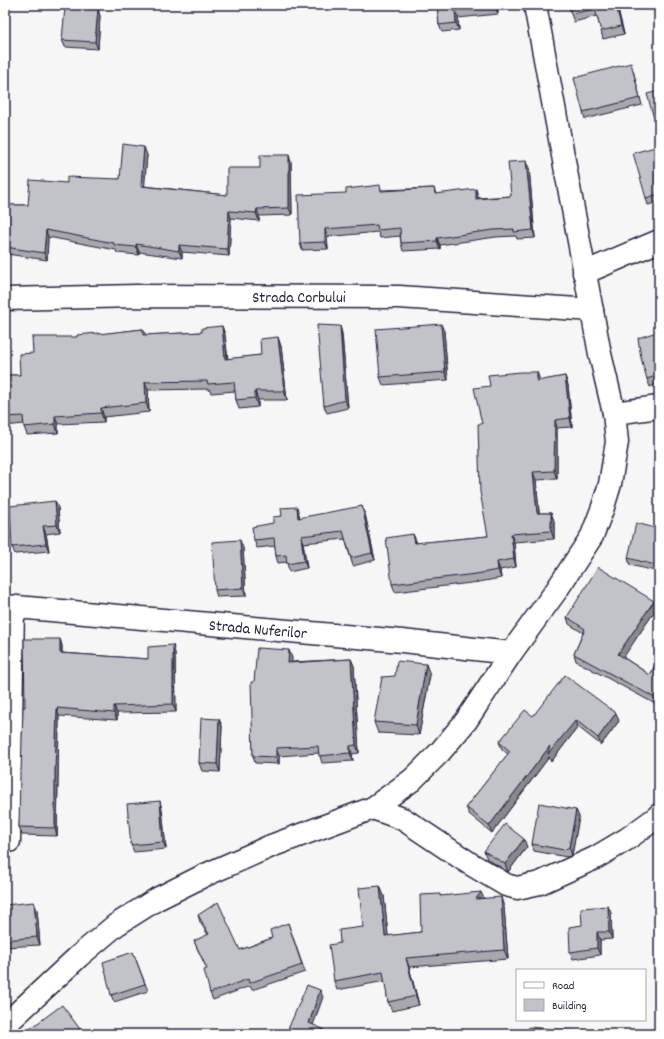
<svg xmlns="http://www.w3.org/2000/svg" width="664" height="1039" font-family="Dekko,sans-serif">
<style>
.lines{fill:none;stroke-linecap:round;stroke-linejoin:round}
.minor-casing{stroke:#22223b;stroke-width:25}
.minor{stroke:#fff;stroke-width:22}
.wall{fill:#a7a7ad;stroke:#22223b}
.shaded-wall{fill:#88888d;stroke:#22223b}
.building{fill:#c2c2c9;stroke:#22223b}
.labels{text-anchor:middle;stroke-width:4;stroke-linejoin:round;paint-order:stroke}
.street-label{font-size:16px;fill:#22223b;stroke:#fff}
</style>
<rect width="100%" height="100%" fill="#f6f6f7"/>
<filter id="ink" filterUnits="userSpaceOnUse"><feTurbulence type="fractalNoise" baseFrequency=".025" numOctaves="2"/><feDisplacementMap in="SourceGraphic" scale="8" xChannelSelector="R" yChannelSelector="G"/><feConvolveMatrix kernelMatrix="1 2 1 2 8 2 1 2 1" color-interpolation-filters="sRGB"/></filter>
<g filter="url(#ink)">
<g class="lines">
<g class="minor-casing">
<g id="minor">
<polyline points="584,273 659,241"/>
<polyline points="5,299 137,296 399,297 592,310"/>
<polyline points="614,413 659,407"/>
<polyline points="5,606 402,641 511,653"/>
<polyline points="373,808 403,819 469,863 506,885 517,888 540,883 595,858 627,839 656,818 659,815"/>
<polyline points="9,841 13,607"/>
<polyline points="5,1025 79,956 116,925 157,899 203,876 271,846 373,808 412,780 440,752 466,721 511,653 556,591 592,536 603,507 610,484 617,442 614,413 600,354 535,5"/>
</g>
</g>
<use href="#minor" class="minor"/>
</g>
<g class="wall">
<polygon points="437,5 497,5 498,14 458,18 459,30 442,32 439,25"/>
<polygon points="569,5 617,5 624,34 603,39 601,31 597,16 574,22 571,14"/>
<polygon points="98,9 100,16 98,49 65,47 62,40"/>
<polygon points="633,70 642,105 585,119 583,112"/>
<polygon points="659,146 659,202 648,205 646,198"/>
<polygon points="147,155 144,186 227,195 260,168 291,162 292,215 259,216 259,221 231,218 229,256 182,252 182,258 139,252 139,255 117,253 116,250 48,237 47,260 7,254 7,260 5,260 5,205 28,205 67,183 120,179"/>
<polygon points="529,168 535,238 517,239 516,236 496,237 440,245 440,249 403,251 401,243 400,236 380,238 378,232 327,237 328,249 302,250 300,243 346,193 382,190 434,188 436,194 478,196 478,198 511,196"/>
<polygon points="659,314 659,383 650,387 647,379 657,332"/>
<polygon points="222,326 225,335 228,359 261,355 281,346 287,400 258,400 258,407 239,409 236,400 235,391 211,393 209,389 148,390 149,412 104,417 104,422 58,424 58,433 27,435 24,427 24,424 5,426 5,375 20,375 33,353 77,337 143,329 146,335 202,332"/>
<polygon points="340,326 342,334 348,408 327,413 324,406"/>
<polygon points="444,331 448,380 383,385 380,377"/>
<polygon points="565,376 568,385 572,427 557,428 557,479 536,480 539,513 551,513 554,521 554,539 514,542 516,567 500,570 501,578 479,582 395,592 392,584 413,534 417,543 488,536 540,380 540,381"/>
<polygon points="58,508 60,532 46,534 49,551 15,554 12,547"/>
<polygon points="299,514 300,518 365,514 375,560 353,566 345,539 303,543 307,568 289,572 287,562 278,563 276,556 275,546 257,548 254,540 273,523"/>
<polygon points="659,529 659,572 630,565 628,558"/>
<polygon points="243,548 246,596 217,597 215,590"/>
<polygon points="657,608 623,657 650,675 659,658 659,706 576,661 574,654 583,633 569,624 567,617"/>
<polygon points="60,639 62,646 62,653 148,659 175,653 176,712 117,713 117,720 59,716 58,779 57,836 22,835 19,827 25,707"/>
<polygon points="292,658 291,662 351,659 354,666 359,753 352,754 353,761 322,763 319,753 279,756 279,764 255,763 253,756 254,682"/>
<polygon points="430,675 419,735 378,733 374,722"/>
<polygon points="533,716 619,721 601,745 578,727 551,762 549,757 492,833 469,814 466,807 508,754 502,749 499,742"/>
<polygon points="219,719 222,726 220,772 202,771 199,763"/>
<polygon points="162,809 166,849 134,852 131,845"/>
<polygon points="576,810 579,817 572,855 567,857 534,851 532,844"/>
<polygon points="527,847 508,872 487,859 484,851"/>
<polygon points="380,886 384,896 388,936 421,932 440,896 484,898 504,907 508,959 409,967 419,1005 392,1011 388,1002 385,981 337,990 334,981 340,943 363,927"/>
<polygon points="5,905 37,910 40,945 5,947"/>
<polygon points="611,913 612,939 600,940 600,955 573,959 570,952 582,925"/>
<polygon points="198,915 240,950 272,938 288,923 305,972 252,990 250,986 213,1000 210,993 207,969 197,948 194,941 208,935 200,922"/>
<polygon points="133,952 148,991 114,1002 111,995"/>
</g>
<g class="shaded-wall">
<polygon points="495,5 497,5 498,14 495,6"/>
<polygon points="616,5 617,5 624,34 621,26"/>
<polygon points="98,9 100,16 98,49 95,42"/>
<polygon points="455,10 458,18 459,30 456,23"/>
<polygon points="144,147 147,155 144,193 141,186"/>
<polygon points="289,155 291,162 292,215 289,208"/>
<polygon points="526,161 529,168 535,238 533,230"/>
<polygon points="476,189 478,196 479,206 476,199"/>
<polygon points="257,209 259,216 259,221 256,213"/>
<polygon points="229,211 231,218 229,256 227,249"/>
<polygon points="325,229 327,237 328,249 325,242"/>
<polygon points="46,230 48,237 47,260 44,253"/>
<polygon points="437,238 440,245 440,249 437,241"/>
<polygon points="136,244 139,252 139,255 136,247"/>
<polygon points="179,245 182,252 182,258 179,251"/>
<polygon points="5,248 7,254 7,260 5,255"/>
<polygon points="441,324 444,331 448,380 445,372"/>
<polygon points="222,326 225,335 228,368 225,359"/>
<polygon points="340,326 342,334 348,408 345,400"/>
<polygon points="278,337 281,346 287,400 284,391"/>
<polygon points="537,372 540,380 540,389 537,381"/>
<polygon points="565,376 568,385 572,427 570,418"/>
<polygon points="145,382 148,390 149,412 146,403"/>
<polygon points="255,391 258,400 258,407 255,398"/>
<polygon points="101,408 104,417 104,422 101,413"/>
<polygon points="55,416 58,424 58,433 55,424"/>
<polygon points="555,420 557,428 557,479 554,471"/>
<polygon points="533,472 536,480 540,521 537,513"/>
<polygon points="55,501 58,508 60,532 57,525"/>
<polygon points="362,506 365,514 375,560 372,553"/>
<polygon points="297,507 299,514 301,526 298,518"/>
<polygon points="551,513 554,521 554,539 551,531"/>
<polygon points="43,526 46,534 49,551 46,544"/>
<polygon points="413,534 416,542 418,551 415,543"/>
<polygon points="511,534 514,542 516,567 514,559"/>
<polygon points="301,536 303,543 307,568 304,561"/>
<polygon points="240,540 243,548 246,596 243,588"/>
<polygon points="497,562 500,570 501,578 498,570"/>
<polygon points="654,601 657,608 621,661 618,654"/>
<polygon points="60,639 62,646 62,660 60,653"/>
<polygon points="173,645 175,653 176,712 173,704"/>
<polygon points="289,650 292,658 291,670 288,663"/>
<polygon points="351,659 354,666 359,753 356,745"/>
<polygon points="426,664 430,675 419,735 416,725"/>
<polygon points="114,706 117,713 117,720 114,713"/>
<polygon points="57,708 59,716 58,779 57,836 55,828 55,772"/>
<polygon points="616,713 619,721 601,745 598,738"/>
<polygon points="219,719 222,726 220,772 217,764"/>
<polygon points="576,720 578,727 551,762 549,757 492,833 489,826 550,746"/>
<polygon points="350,746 352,754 353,761 350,753"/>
<polygon points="276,748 279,756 279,764 276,757"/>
<polygon points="160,801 162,809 166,849 163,842"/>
<polygon points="576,810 579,817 572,855 569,847"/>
<polygon points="524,839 527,847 508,872 505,864"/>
<polygon points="380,886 384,896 389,945 385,936"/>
<polygon points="481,892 485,901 476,899"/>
<polygon points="501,897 504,907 508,959 504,950"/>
<polygon points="34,902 37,910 40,945 37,937"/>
<polygon points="608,906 611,913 612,939 609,932"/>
<polygon points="597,932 600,940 600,955 597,948"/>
<polygon points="406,958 409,967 419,1005 416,996"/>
<polygon points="320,990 323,997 311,1031 309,1023"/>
<polygon points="80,1029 82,1034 72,1034"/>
<polygon points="323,1029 324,1034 321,1034"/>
</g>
<g class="building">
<polygon points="437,5 495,5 495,6 455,10 456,23 439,25"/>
<polygon points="569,5 616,5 621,26 601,31 595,9 571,14"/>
<polygon points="65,7 98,9 95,42 62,40"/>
<polygon points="631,63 640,98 583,112 574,78"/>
<polygon points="659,91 659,136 647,94"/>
<polygon points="123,144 144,147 141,186 227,195 227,168 260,168 260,155 289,155 289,208 257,209 256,213 229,211 227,249 179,245 179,251 136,244 136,247 114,245 114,243 46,230 44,253 5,247 5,205 28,205 30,180 67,183 67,177 120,179"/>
<polygon points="659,146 659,194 646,198 633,153"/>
<polygon points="526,161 533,230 514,232 514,229 493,230 437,238 437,241 401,243 400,228 378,230 377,225 325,229 325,242 300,243 298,195 346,193 346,189 380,185 381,191 434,188 435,194 476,189 476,199 511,196 508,162"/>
<polygon points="659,284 659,305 654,286"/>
<polygon points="659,314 659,375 647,379 641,358 638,338 657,332 653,317"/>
<polygon points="441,324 445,372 380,377 376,329"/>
<polygon points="317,325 340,326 345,400 324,406"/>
<polygon points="222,326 225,359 261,355 260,339 278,337 284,391 255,391 255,398 236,400 234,382 208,384 207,381 145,382 146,403 101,408 101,413 55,416 55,424 24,427 23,416 5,417 5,375 20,375 19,354 33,353 32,337 77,337 77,335 98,333 98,334 143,329 143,335 202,332 202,328"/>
<polygon points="521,372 537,372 537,381 565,376 570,418 555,420 554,471 533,472 537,513 551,513 551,531 511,534 514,559 497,562 498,570 476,574 392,584 386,538 413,534 415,543 488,536 480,492 478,424 482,424 474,388 490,386 488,375"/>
<polygon points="55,501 57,525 43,526 46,544 12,547 10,506"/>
<polygon points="362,506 372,553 351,558 343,531 301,536 304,561 287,564 286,555 276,556 274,538 254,540 252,527 273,523 273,517 282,516 281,508 297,507 298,518"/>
<polygon points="636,523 659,529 659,566 628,558"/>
<polygon points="240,540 243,588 215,590 212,542"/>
<polygon points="598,567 654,601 618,654 650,675 659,658 659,700 574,654 585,629 567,617"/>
<polygon points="24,639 60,639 60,653 148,659 148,647 173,645 173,704 114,706 114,713 57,708 55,772 55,828 19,827 20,771 21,771 23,707 25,707"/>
<polygon points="257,648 289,650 288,663 351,659 356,745 350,746 350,753 319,756 318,746 276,748 276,757 253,756 251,682 254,682"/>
<polygon points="397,661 426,664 416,725 374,722 382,677 395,676"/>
<polygon points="565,675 616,713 598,738 576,720 548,754 550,746 489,826 466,807 510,751 499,742 525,710 533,716"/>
<polygon points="201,718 219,719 217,764 199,763"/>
<polygon points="160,801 163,842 131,845 127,804"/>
<polygon points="539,803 576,810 569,847 564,850 532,844"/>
<polygon points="505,824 524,839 505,864 484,851"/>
<polygon points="380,886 385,936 421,932 420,895 440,894 440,896 481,892 476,899 501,897 504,950 406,958 416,996 388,1002 383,972 334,981 329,945 340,943 339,930 363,927 359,888"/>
<polygon points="34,902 37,937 5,940 5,905"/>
<polygon points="218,902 240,950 272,938 270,930 288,923 302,965 249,983 248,979 210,993 204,970 207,969 194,941 209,934 198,915"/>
<polygon points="608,906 609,932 597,932 597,948 570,952 569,927 582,925 581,908"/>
<polygon points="133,952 145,984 111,995 103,962"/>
<polygon points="307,985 320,990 309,1023 323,1029 321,1034 286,1034"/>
<polygon points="62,1005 80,1029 72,1034 23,1034"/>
<polygon points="529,1027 574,1031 574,1034 528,1034"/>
</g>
</g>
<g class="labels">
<g class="street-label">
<text x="299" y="302">Strada Corbului</text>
<text transform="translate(258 628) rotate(5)" y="6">Strada Nuferilor</text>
</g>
</g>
<rect width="664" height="1039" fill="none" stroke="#fff" stroke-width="20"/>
<rect x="10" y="10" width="644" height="1019" fill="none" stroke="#22223b" stroke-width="1.5" filter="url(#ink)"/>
<rect x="516" y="969" width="130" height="52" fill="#ffffff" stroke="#a7a7b1"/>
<rect x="524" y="982" width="20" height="6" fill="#ffffff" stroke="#a7a7b1"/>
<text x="552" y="989" font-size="12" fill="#22223b">Road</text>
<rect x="524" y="999" width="20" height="12" fill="#c2c2c9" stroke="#a7a7b1"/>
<text x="552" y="1009" font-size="12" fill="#22223b">Building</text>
</svg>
